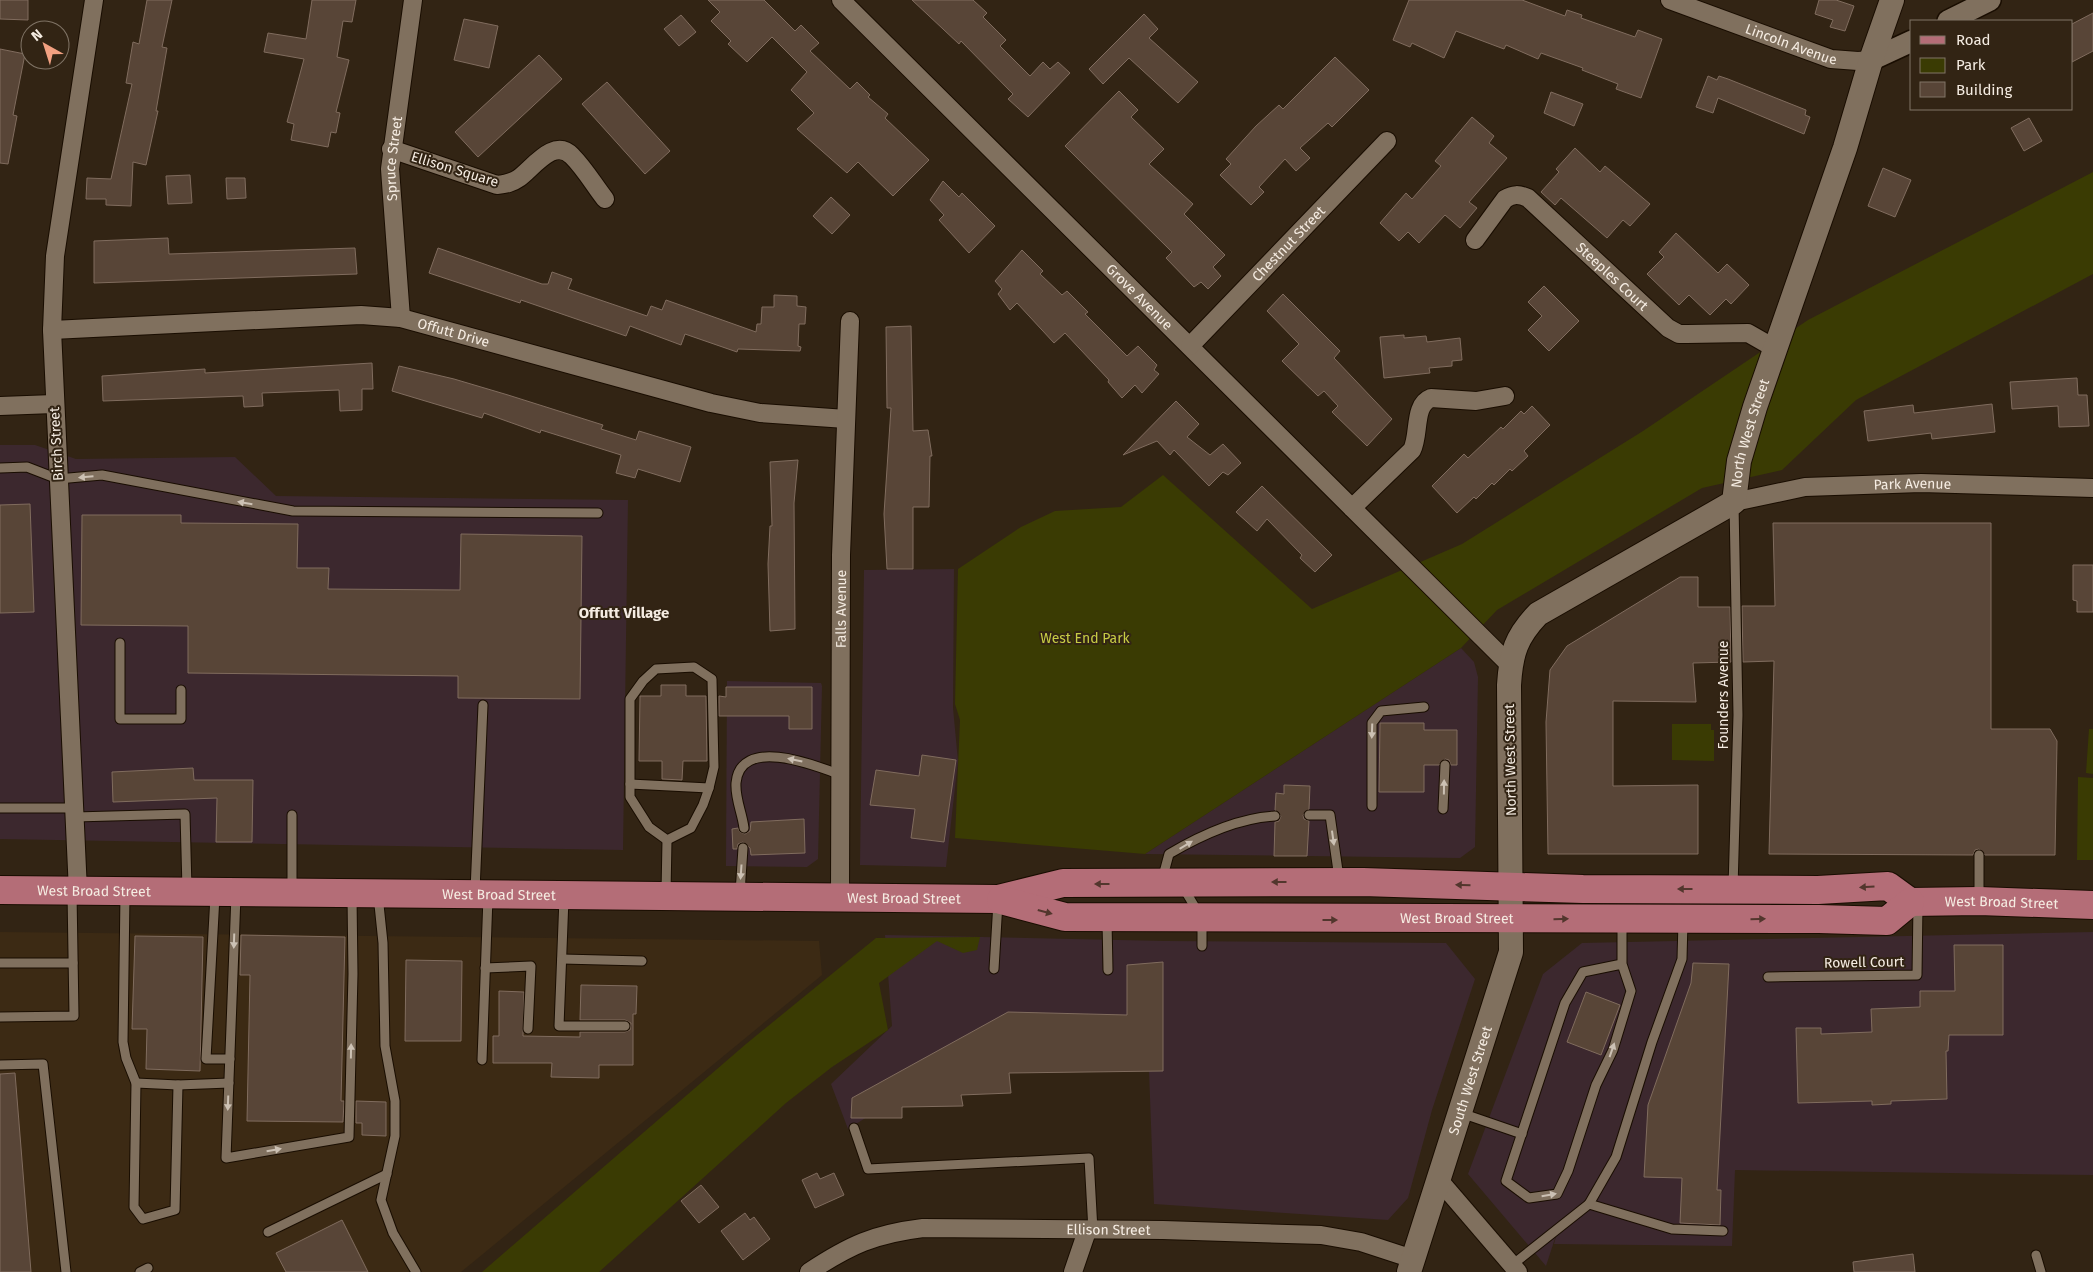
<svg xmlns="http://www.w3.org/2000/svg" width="2093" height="1272" font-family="'Fira Sans',sans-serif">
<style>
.commercial{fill:#3c282e}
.built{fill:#3c2a14}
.green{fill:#3a3b03}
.building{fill:#584537;stroke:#806c5e}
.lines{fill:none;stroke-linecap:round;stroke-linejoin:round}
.service-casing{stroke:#190d01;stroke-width:11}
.minor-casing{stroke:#190d01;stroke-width:20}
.tertiary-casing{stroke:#190d01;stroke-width:24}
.secondary-casing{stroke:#190d01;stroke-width:26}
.primary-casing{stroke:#190d01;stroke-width:30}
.service{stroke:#80705e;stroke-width:9}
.minor{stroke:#80705e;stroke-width:18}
.tertiary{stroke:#80705e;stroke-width:21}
.secondary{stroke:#80705e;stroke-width:24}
.primary{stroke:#b46d77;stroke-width:28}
.oneway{fill:#ccc1b4}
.oneway2{fill:#52362d}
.labels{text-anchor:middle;stroke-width:4;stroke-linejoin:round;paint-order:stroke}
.street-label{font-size:14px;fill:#f5ece2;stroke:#322414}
.park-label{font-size:14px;fill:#c7cc44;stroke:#322414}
.neighbourhood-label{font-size:15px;font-weight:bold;fill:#f5ece2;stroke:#322414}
</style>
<rect width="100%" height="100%" fill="#322414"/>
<g class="commercial">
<polygon points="0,445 35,445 76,459 235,457 276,496 628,500 623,850 0,839"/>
<polygon points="954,569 953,708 958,761 946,867 860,865 864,570"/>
<polygon points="1461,648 1474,662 1478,677 1475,847 1460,858 1145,854"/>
<polygon points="727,681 821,683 822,686 818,859 807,867 726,866"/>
<polygon points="2093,932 2093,1175 1735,1170 1732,1246 1554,1244 1560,1223 1546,1266 1468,1174 1543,974 1582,943"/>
<polygon points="885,935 1165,941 1446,943 1475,979 1432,1110 1408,1198 1388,1220 1154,1204 1149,1071 1012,1071 886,1105 848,1129 831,1084 892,1026"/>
</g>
<polygon class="built" points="0,932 819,941 822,975 461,1272 0,1272"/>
<g class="green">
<polygon points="2093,172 2093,274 1856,400 1782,470 1702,488 1497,610 1461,648 1145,854 955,838 960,720 955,704 958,569 1021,527 1055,511 1121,507 1163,475 1312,609 1462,544 1643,431 1808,320"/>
<polygon points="1672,724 1711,724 1711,730 1714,730 1714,761 1672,760"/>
<polygon points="2089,729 2093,729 2093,774 2086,773"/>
<polygon points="2078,777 2093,778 2093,860 2077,860"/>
<polygon points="980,937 977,950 963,953 937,941 879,983 888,1030 832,1067 786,1103 599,1272 482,1272 746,1044 876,938"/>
</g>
<g class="building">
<polygon points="0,0 28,0 28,20 0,19"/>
<polygon points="147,0 172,0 162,47 167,48 156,111 158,111 146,165 133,162 131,206 106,205 106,199 86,199 87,178 111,179 132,84 126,83 133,42 139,44"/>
<polygon points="312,0 356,0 352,22 343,21 337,57 349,60 336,112 340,113 336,133 331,132 328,147 291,140 294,124 287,122 304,59 264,52 268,33 306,39"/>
<polygon points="708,0 764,0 795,31 801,25 819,43 810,51 850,89 857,82 870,95 868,97 888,114 885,118 929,160 893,196 858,162 847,173 797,129 814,113 791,90 807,72 772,37 747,62 728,44 731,41 711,21 720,12"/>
<polygon points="912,0 973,0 987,13 983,17 1006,40 1000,46 1030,76 1043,62 1050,69 1058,62 1070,73 1028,117 1008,99 1013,94 961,41 959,44"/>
<polygon points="1409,0 1522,0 1565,16 1567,10 1582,15 1581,18 1635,37 1638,30 1662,39 1641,98 1616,89 1618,84 1582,70 1583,68 1541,53 1538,59 1506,45 1504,49 1456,31 1444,58 1412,43 1410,47 1393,40"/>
<polygon points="1819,0 1836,0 1854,6 1845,31 1830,27 1833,20 1815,14"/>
<polygon points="2093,13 2093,51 2072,62 2072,24"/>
<polygon points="1144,14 1158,29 1149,38 1198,82 1178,103 1129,58 1103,84 1089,69"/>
<polygon points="681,15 696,32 679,46 664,29"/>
<polygon points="464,19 498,26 489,68 454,60"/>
<polygon points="0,49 25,54 13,115 17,116 8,164 0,163"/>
<polygon points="539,55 562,79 478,157 455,132"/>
<polygon points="1335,57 1369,90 1332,127 1328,123 1300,148 1310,158 1296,171 1285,159 1259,187 1264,192 1251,205 1220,175 1231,164 1226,159 1256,126 1279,105 1283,109"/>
<polygon points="1708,76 1717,80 1719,76 1728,79 1806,110 1805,115 1810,117 1804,134 1718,98 1713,113 1696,107"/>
<polygon points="607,82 670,151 645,174 582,104"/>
<polygon points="1119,91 1138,110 1131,117 1164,149 1149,164 1193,204 1184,214 1225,255 1213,267 1221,276 1208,289 1201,282 1194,287 1166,258 1172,252 1065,146"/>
<polygon points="1551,92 1583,104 1574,126 1544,113"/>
<polygon points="1472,117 1494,136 1489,143 1507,158 1469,202 1477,208 1460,228 1445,215 1419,243 1408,232 1399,241 1380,223 1406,193 1412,199 1441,166 1435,161"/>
<polygon points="2029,118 2042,141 2024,151 2011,128"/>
<polygon points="1575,148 1600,172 1605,166 1650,204 1630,226 1623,220 1607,238 1561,198 1555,205 1541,192 1559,172 1556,169"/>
<polygon points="1883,168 1911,180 1895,217 1868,206"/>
<polygon points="190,175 192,203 168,204 166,176"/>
<polygon points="226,178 245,178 246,198 227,199"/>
<polygon points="943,181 959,197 962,193 995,226 969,253 939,220 944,215 930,200"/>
<polygon points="831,197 850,215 832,234 813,216"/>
<polygon points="1676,233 1718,273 1727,264 1749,285 1731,304 1726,299 1710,315 1689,295 1679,305 1647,274 1664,257 1659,252"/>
<polygon points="168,238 169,254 355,248 357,274 94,283 94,241"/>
<polygon points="438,248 542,284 548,284 552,272 572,279 568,289 647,316 651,306 662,310 666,300 756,332 757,324 761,324 762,307 774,307 774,295 797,296 797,306 806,307 805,324 799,324 798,346 801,347 800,351 738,349 737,352 685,334 681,345 630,326 626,336 521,300 520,303 429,273"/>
<polygon points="1022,250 1043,271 1040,274 1062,295 1067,291 1088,312 1085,314 1127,356 1138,346 1157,365 1154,370 1159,374 1142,393 1135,385 1122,398 1108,382 1109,380 1065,333 1054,343 1017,303 1010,310 998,294 1002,289 995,281"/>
<polygon points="1544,286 1579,321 1549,351 1528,330 1542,316 1528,302"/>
<polygon points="1283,294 1340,351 1334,358 1392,419 1367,446 1332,412 1338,406 1324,391 1318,396 1282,361 1299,344 1267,311"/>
<polygon points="911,326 913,431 928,430 932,456 930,456 929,507 913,507 913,569 887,569 884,514 891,408 887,408 886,327"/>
<polygon points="1404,335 1404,338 1426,336 1427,342 1460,338 1462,360 1452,361 1452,366 1429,368 1430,373 1384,378 1380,337"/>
<polygon points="372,363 373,389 362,389 362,410 340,411 339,390 262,393 263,406 244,407 243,396 103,401 102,376 205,369 205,373"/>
<polygon points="399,366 454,379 508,395 603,425 601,429 636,440 639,431 691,447 680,482 638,469 635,478 616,473 621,455 541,430 540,433 484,413 482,418 392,391"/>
<polygon points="2077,378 2078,395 2087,395 2089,426 2059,427 2058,406 2012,409 2010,382"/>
<polygon points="1176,401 1199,424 1187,437 1210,455 1223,444 1241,463 1228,475 1223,472 1209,486 1174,450 1170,455 1157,441 1123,455"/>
<polygon points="1992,404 1995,432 1932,439 1931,433 1868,441 1864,411 1913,405 1914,413"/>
<polygon points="1532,406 1550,425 1524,451 1528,456 1512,471 1510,469 1494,485 1492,483 1476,499 1474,497 1457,513 1432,486 1464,454 1468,458 1501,427 1503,429 1521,411 1524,414"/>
<polygon points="798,460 794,503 795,629 770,631 768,564 770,526 772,526 770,462"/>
<polygon points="1262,486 1332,555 1315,572 1300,558 1302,555 1267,519 1257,531 1236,512"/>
<polygon points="30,504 34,612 0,613 0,505"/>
<polygon points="82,515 181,515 181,523 298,524 297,568 329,568 328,589 460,590 461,534 582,536 580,699 458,698 458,676 188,673 188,626 81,625"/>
<polygon points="1773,523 1991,523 1991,729 2050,729 2057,741 2055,855 1985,855 1979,849 1975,850 1973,855 1769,854 1774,661 1743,662 1742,606 1775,606"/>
<polygon points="2073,565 2093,565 2093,612 2077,612 2077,601 2073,600"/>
<polygon points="1680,577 1698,577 1698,607 1730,607 1731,662 1693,663 1696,702 1613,701 1613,786 1698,785 1698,854 1548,854 1546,722 1550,670 1567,646"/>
<polygon points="661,685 686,685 686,696 706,696 707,761 683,761 682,780 662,779 662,761 639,761 640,696 661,696"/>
<polygon points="726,687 812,687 812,729 789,729 789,716 719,716 719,696 726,697"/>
<polygon points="1380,723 1424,723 1424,730 1457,730 1457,765 1451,765 1449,760 1445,759 1439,765 1424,765 1424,792 1379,792"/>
<polygon points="922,755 956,760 944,842 911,838 915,809 870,805 876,770 919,776"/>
<polygon points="193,768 194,780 253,780 252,842 216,842 217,798 113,802 112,772"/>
<polygon points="1284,785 1310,786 1309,809 1303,815 1304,819 1309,821 1307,856 1274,856 1275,822 1279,821 1281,816 1275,810 1276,793 1284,794"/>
<polygon points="804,819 805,853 751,855 750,848 743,842 738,844 737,849 733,849 732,829 738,828 740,832 745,834 750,831 751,822"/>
<polygon points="241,935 345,937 341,1101 344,1101 343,1122 247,1121 250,975 240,975"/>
<polygon points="135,936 203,937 200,1071 146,1069 147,1029 132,1029"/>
<polygon points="1954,945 2003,945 2003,1035 1949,1035 1948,1051 1946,1051 1947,1099 1891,1101 1891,1104 1872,1105 1872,1101 1798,1103 1796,1028 1821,1028 1821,1034 1872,1032 1871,1009 1920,1007 1920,991 1955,991"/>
<polygon points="406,960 462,961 461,1041 405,1041"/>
<polygon points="1163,962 1163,1071 1009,1073 1011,1093 961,1095 963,1106 902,1107 902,1118 851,1118 852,1098 1008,1012 1127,1015 1127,965"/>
<polygon points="1693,963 1729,964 1717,1190 1721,1190 1720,1225 1680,1223 1682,1178 1644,1177 1648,1105 1691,983"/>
<polygon points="581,985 637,986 636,1014 633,1014 633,1065 599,1065 599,1078 551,1077 552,1063 493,1063 493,1036 499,1036 499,991 524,992 523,1036 580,1037 580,1032 625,1032 630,1030 631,1023 625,1020 580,1020"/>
<polygon points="1586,992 1620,1005 1601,1055 1567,1042"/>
<polygon points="15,1073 31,1272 0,1272 0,1074"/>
<polygon points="356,1101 386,1102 386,1136 362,1135 362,1123 356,1123"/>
<polygon points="817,1173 820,1179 834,1173 844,1195 815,1208 802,1180"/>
<polygon points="701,1185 719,1207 699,1223 681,1201"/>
<polygon points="745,1213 750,1220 754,1217 770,1239 743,1260 721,1231"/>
<polygon points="342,1220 368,1272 286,1272 276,1253"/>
<polygon points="1913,1254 1915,1272 1854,1272 1853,1262"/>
</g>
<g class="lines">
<g class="service-casing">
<g id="service">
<polyline points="0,468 27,467 58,479 102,475 293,511 598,513"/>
<polyline points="120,643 120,719 181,719 181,690"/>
<polygon points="694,667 712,679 714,767 709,788 703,805 691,828 667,840 649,827 630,797 630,699 643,681 656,669"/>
<polyline points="630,784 709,788"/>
<polyline points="1372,806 1372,723 1381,711 1424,707"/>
<polyline points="0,808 74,808"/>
<polyline points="1443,809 1445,765"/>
<polyline points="292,815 292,890"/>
<polyline points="1309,815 1330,815 1339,878"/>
<polyline points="75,817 185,814 187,889"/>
<path d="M744,828C742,812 735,799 736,783C740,735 817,766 841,775"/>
<path d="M1162,880L1169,854C1201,835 1237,818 1275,816"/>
<polyline points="1183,887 1202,919 1202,946"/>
<polyline points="1733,888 1738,715 1734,504"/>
<polyline points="475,891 483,705"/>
<polyline points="666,893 667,840"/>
<polyline points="740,893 743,848"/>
<polyline points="125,894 123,1042 126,1058 136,1083 134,1207 143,1219 175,1210 178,1085"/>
<polyline points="236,895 226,1158 349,1137 353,974 352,897"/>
<polyline points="378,895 383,943 385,1046 395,1101 395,1136 381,1200 393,1233 416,1272"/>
<polyline points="215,896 206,1059 230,1059"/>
<polyline points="564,898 559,1026 625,1026"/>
<polyline points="1979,899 1979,855"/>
<polyline points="1107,921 1108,970"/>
<polyline points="562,959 642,961"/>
<polyline points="0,963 73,963"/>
<polyline points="1622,964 1631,991 1613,1050 1596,1085 1568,1171 1557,1194 1529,1198 1506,1181 1565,1003 1583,972 1622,964 1622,922"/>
<polyline points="485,968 531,966 528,1029"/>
<polyline points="994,969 998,902"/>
<polyline points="1768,977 1917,975 1918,904"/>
<polyline points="0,1017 74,1016 72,893"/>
<polyline points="482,1060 488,897"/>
<polyline points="0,1065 43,1064 66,1272"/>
<polyline points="136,1083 178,1085 229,1083"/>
<polyline points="1461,1113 1522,1134"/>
<polyline points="854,1128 868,1169 1089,1158 1093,1231"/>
<polyline points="1589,1204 1672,1229 1723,1231"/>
<polyline points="268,1232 387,1174"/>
<polyline points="2036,1255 2041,1272"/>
<polyline points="1512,1265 1589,1204 1616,1157 1652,1042 1682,959 1683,921"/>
<polyline points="140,1272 148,1268"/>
</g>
</g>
<g class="minor-casing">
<g id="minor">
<path id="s1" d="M841,0L1510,665"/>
<path id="s2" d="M1670,0L1831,59L1858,61L1871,60"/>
<path d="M391,149L497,185C506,184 512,183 519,178C533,168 554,137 572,156C585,169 594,185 605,199"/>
<path id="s3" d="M1475,240L1505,199C1513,194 1519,194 1528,198L1668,328L1679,334H1687L1748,333L1776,349"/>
<path id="s4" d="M401,318L390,169L413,0"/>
<path id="s5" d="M52,330L361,315L401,318L711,403L760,413L846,419"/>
<path id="s6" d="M1190,346L1387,141"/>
<polyline points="0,406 54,404"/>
<path id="s7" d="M1734,502L1805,487L1921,483L2093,488"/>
<path d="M1352,508L1412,450C1420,434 1413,405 1431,398L1476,401L1505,396"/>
<polyline points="78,891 52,330 55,256 94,0"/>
<path id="s8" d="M840,897L841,555L850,321"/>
<polyline points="1439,1180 1518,1272"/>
<path id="s9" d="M809,1272C850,1245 874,1234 923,1228L1163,1230L1321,1235L1361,1242L1413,1259"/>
<polyline points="1073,1272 1087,1231"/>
</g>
</g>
<g class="tertiary-casing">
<g id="tertiary">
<polyline points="1948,21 1990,0"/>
<polyline points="1871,60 1912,41"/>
</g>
</g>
<g class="secondary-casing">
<g id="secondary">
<path id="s10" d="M1409,1272L1511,952L1509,685C1511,653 1516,637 1538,614L1734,502L1739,461L1755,407L1845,148L1871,60L1892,0"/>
</g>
</g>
<g class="primary-casing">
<g id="primary">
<path id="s11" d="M0,890L998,899L1063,883L1363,882L1583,889L1818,890L1888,886L1910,902L1979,901L2093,905"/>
<path id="s12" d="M1001,900L1065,917L1819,919L1887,921L1910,902"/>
</g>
</g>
<use href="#service" class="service"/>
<use href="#minor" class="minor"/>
<use href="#tertiary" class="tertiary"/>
<use href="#secondary" class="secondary"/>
<use href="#primary" class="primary"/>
</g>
<defs><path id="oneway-solid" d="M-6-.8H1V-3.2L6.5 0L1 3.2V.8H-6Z" transform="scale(1.25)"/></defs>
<g class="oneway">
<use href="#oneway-solid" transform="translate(86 477) rotate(175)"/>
<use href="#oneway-solid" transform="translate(245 503) rotate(-170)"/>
<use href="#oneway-solid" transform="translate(1372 731) rotate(92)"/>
<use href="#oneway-solid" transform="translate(795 760) rotate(-168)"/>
<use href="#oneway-solid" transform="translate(1444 787) rotate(-89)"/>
<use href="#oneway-solid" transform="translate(1333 838) rotate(82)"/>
<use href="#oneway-solid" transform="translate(1186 845) rotate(-31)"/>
<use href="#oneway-solid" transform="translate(741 872) rotate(94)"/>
<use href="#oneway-solid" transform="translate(234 941) rotate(92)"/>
<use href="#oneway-solid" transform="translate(1612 1050) rotate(-71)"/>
<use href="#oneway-solid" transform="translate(351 1051) rotate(-89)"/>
<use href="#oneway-solid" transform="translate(228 1103) rotate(92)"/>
<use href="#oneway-solid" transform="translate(274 1150) rotate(-10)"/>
<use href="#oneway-solid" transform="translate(1549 1195) rotate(-10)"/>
</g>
<g class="oneway2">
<use href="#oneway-solid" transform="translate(1279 882) rotate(180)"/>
<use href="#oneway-solid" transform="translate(1102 884) rotate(180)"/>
<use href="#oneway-solid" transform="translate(1463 885) rotate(-178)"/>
<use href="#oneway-solid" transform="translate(1867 887) rotate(177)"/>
<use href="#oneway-solid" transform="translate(1685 889) rotate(180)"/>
<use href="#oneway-solid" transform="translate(1045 912) rotate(15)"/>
<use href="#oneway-solid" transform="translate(1561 919) rotate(-1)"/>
<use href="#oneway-solid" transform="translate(1758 919) rotate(-1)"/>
<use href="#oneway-solid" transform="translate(1330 920)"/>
</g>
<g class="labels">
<g class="street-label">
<text dy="5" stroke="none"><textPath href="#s2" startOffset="129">Lincoln Avenue</textPath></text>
<text dy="5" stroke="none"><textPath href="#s4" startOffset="160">Spruce Street</textPath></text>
<text transform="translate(455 169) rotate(17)" y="5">Ellison Square</text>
<text dy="5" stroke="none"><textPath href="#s6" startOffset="142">Chestnut Street</textPath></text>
<text dy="5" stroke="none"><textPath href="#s3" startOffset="190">Steeples Court</textPath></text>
<text dy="5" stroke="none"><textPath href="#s1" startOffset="421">Grove Avenue</textPath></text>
<text dy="5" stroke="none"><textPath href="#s5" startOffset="404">Offutt Drive</textPath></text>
<text dy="5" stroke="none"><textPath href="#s10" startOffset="978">North West Street</textPath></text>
<text transform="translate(56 444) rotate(-93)" y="5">Birch Street</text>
<text dy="5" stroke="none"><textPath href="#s7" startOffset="180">Park Avenue</textPath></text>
<text dy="5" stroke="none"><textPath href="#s8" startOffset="288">Falls Avenue</textPath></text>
<text transform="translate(1723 695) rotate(-90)" y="5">Founders Avenue</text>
<text transform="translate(1510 760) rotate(-91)" y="5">North West Street</text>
<text dy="5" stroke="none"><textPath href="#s11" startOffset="94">West Broad Street</textPath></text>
<text dy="5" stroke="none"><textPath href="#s11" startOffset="499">West Broad Street</textPath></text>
<text dy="5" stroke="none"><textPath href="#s11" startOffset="904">West Broad Street</textPath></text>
<text dy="5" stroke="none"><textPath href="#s11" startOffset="2009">West Broad Street</textPath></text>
<text dy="5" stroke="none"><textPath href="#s12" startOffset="458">West Broad Street</textPath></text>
<text transform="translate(1864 962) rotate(-1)" y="5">Rowell Court</text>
<text dy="5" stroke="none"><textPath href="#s10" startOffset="201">South West Street</textPath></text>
<text dy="5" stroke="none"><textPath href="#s9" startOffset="309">Ellison Street</textPath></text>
</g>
<g class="park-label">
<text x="1085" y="643">West End Park</text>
</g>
<g class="neighbourhood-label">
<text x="624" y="618">Offutt Village</text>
</g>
</g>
<rect x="1910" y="20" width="162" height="90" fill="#322414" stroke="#807466"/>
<rect x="1920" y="36" width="25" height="8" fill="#b46d77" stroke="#807466"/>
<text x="1956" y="45" font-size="15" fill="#f5ece2">Road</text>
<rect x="1920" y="58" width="25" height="15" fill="#3a3b03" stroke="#807466"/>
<text x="1956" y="70" font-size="15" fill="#f5ece2">Park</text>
<rect x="1920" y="82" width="25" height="15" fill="#584537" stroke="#807466"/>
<text x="1956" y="95" font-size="15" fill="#f5ece2">Building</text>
<g transform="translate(45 45) rotate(321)"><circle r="24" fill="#322414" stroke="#807466"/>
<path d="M0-4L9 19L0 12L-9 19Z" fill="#f2a081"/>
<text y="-8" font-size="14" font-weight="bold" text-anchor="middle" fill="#f5ece2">N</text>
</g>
</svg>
